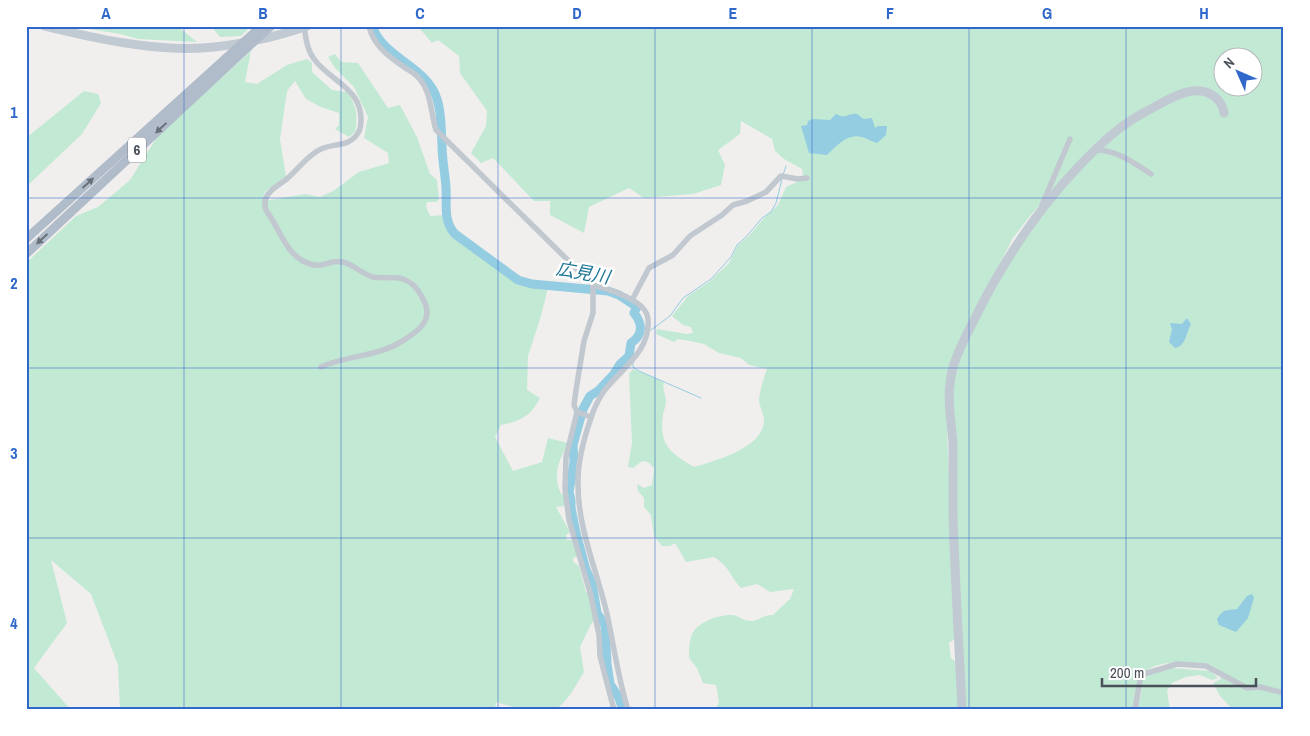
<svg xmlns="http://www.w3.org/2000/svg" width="1310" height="736" font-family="'Archivo Narrow','Noto Sans JP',sans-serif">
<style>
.green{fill:#c2e9d4;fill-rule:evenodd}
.water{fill:#94cce1}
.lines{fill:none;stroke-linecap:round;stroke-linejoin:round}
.stream{stroke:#94cce1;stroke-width:1}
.river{stroke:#94cce1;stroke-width:9}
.street{stroke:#c1c8cf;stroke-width:5.5}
.secondary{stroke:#c1c9d3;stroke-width:9}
.primary{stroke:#b1bcca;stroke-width:9}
.primary-bridge{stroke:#b1bcca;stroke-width:9}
.oneway{fill:#68707b}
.grid{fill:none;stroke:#2f68ca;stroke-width:1;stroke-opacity:0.55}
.labels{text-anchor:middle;stroke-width:5;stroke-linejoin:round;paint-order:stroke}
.shield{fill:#fff;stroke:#80848b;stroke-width:1}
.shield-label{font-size:15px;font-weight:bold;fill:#495059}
.water-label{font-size:18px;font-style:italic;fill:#1e7697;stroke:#fff}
.neatline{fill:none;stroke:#2f68ca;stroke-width:2}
.grid-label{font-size:16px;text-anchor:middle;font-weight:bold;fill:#2f68ca}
</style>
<rect width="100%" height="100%" fill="#f1efee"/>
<g class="green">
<polygon points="71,26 177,26 197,42 138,39 120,34"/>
<polygon points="211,26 251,26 241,36 220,37"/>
<path d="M423,26H1284V710H1233L1220,696L1213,683L1221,679L1216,668C1199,662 1153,657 1142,676C1137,684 1136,700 1134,710H965L952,402L953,384L966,336L1028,232L1076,172L1150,105L1131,115L1109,131L1091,147L1030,216L1013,238L962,338L946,407L956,638L949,643L951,658L958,664L960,710H713L716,709L719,702L716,685L703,683L697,668L689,658C689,649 689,638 694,631C700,621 721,614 733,615C739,616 743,621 751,621C759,621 761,615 773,615L790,599L794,589L770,592L757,584L741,588C729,575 730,567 714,557L686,562L675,543L670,546H662L654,536L651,515L644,507V498L638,491L637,484L644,488L652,485L654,468L648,462L642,461L633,468L628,467L632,443L629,374L633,369L664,382C662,390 666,395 666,402C666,406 664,410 663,414C659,445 669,452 694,467C715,461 763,448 764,421C764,414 759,406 759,399C760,389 764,378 767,369L749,365L741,358L719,353L704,344L685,340L678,339L674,342L656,334L657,329L687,334L693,333L691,327L683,325L672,316L688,296L709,282L729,263L738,245L749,236L763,219L778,205L786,187L799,181L803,175L802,169L784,159L775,151L772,139L741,121L740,134L718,150L725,165L721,185L693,194L644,198L629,188L589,207L584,233L550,215V201H534L493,158L481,163L471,153L486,126L487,111L460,73L459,56L438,40L432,43L420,29ZM1222,58H1252V88H1222Z"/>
<path d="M251,51L245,82L257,84L287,65L307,59L312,63V72L332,90L347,92C357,105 358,117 355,132L349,137L335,129L339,125V113L321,107L306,99L295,81L287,91L280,139L286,176L265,192L263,198L270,200L305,194L320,197L333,191L359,172L389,163L388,153L364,138L368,117L354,87L335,68L328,57L335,54L341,62L358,63L388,108L400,105L417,137L430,174L437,180L439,199L437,202H427L426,206L430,216L445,215L448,229L454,235L515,281L526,284L548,288L541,316L528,356L527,390L540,398C531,416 521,421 501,425L495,437L513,471L542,462L548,438L568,443C559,462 552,473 561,494L564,493L565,506L556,507L570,532L566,535L567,540H573L578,556L573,558V562L579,566L586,592L599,596L600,612L590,626L580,647L584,672C577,683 571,696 561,705C547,718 512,707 496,702L495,710H120L118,665L91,594L51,560L67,623L34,668L71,710H26V263L76,216L98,207L130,180L157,137Z"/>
<polygon points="84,91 98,94 101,103 82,134 26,187 26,138"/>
<polygon points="1173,668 1211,671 1218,678 1212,680 1200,675 1186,677 1172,683 1167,691 1170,710 1137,710 1141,694 1142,680 1147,675"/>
</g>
<g class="water">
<path d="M836,114C846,120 849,112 857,114C859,115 861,118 864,119L872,118L875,128L878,126H887L886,135L877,143C872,142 867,138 862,137C848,133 836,146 827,155L809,153L801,126L807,125L808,121L813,119L830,120Z"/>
<path d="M1187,318L1191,324C1186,333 1186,346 1175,348L1169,342L1172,329L1170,324L1171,323L1182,324Z"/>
<path d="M1252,594L1254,598L1248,618L1236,632L1219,625L1217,619C1224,608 1226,611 1237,609L1247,596Z"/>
</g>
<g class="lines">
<g class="stream">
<polyline points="783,175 786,166"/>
<polyline points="651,330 670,316 683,298 711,279 731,257 737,245 746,237 762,218 771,212 776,203 782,179"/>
<polyline points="633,363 633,367 639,371 701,398"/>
</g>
<path class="river" d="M372,26C384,59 427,66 437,99C442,114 441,129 442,145C442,159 445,173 446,187C447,204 443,221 455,234L518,280L532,284L608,291L619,295L637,307L634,313C643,324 643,335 631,343L629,356L620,364L614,374L598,391L590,396L583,409L573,445L574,462L569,492L571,500V508L576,533L586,570L592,583L597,613L605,625L607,664L610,684L619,698L623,710"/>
<g class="street">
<path d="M369,26C373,45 389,57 404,67C408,70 413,72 417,76C432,91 430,111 436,130L593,285C608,289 647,300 648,319C651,351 621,369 604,391C598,400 594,408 591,418C584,438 578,460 578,481C577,527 597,570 607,614C614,646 618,678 628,710"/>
<path d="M304,27C306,38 307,50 314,59C330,81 361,88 361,119C361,124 361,129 358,133C350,147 334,143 321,149C308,155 301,166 290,176C284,182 275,186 270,192C265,197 264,204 266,210C268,214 272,218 274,223C282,236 288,253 303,261C324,272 327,258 343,262C354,265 362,274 373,277C383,279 394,276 403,279C412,282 418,289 422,297C436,320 418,332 399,343C375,357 344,356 321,367"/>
<path d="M1094,150C1116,149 1134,163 1151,174"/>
<polyline points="1042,205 1070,139"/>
<polyline points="593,285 593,313 584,341 576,390 574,405 577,412 566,457 565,489 569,520 591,596 599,635 600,656 614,710"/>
<polyline points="632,300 649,268 673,255 690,236 722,215 733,205 747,201 766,192 781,176 798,179 807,178"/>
<polyline points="577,412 591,417"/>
<polyline points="1135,710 1140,680 1144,674 1177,664 1206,666 1247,688 1260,687 1284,693"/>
</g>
<g class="secondary">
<path d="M44,26C93,38 152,51 202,48C234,46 277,37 307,26"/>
<path d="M962,710C959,645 955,579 953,514C953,491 953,468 953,445C952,425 947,404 950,384C952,361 964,340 974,320C1002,263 1036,211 1080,165C1100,144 1119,126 1145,112C1165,102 1194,80 1215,97C1221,102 1223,106 1224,113"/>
</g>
<g class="primary">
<polyline points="255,32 261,26"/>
<polyline points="26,239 225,59"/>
<polyline points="26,254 248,47"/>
</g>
<g class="primary-bridge">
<polyline points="248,47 271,26"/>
<polyline points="225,59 255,32"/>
</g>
</g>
<defs><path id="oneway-solid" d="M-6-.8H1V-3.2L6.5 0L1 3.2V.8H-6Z" transform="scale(1.25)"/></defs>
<g class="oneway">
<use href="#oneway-solid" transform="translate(161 128) rotate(137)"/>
<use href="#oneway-solid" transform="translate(88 183) rotate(-42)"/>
<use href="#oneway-solid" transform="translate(42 239) rotate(137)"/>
</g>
<path class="grid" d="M184,26V710M341,26V710M498,26V710M655,26V710M812,26V710M969,26V710M1126,26V710M26,198H1284M26,368H1284M26,538H1284"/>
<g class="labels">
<rect class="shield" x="128" y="137.5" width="18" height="25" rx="4"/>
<g class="shield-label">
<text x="137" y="155">6</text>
</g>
<g class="water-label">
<text transform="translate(583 273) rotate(10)" y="6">広見川</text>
</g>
</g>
<rect width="1310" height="736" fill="none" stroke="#ffffff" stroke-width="55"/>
<g transform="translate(1238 72) rotate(315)"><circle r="24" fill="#ffffff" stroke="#b6b9bd"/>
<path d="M0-4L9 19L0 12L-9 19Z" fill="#2f68ca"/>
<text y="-8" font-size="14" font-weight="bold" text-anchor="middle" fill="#495059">N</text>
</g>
<path d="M1102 678v8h154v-8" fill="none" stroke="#495059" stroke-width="2.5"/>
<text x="1110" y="678" font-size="15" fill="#495059" stroke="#ffffff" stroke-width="4" paint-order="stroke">200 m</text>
<rect x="28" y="28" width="1254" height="680" class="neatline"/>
<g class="grid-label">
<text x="106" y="19">A</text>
<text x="263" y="19">B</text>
<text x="420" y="19">C</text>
<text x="577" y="19">D</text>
<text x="733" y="19">E</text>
<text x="890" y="19">F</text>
<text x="1047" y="19">G</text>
<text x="1204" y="19">H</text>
<text x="14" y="118">1</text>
<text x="14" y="289">2</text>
<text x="14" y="459">3</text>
<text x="14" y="629">4</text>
</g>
</svg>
